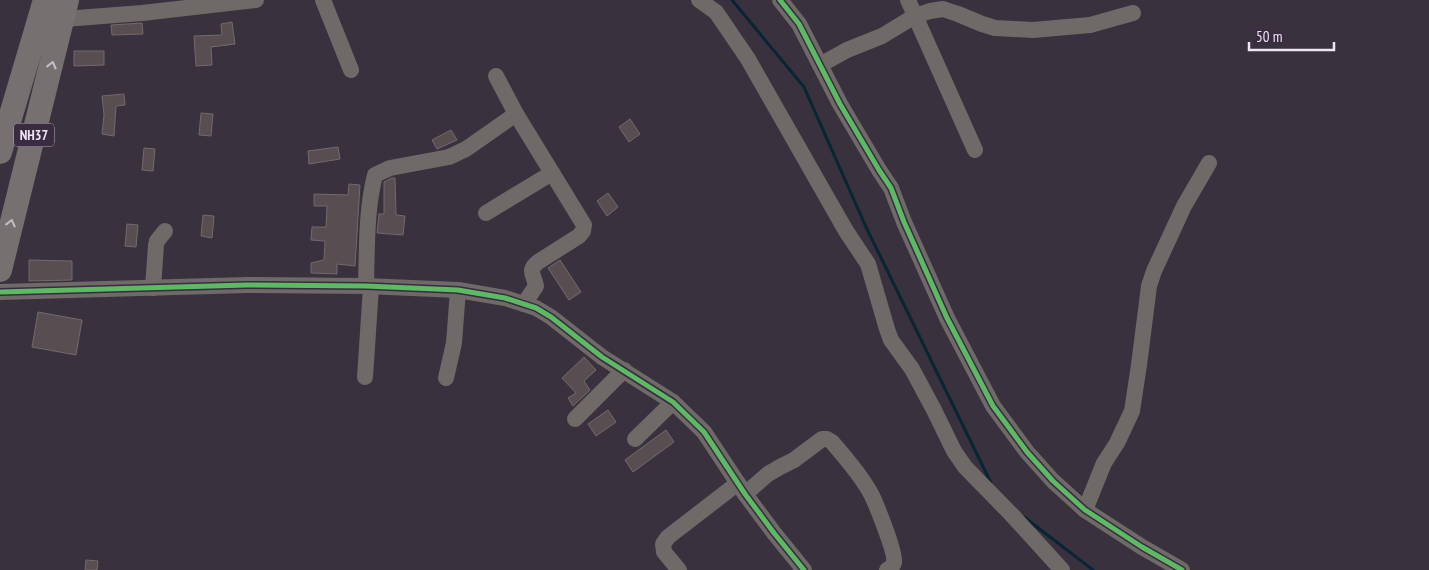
<svg xmlns="http://www.w3.org/2000/svg" width="1429" height="570" font-family="'PT Sans Narrow',sans-serif">
<style>
.lines{fill:none;stroke-linecap:round;stroke-linejoin:round}
.stream{stroke:#082535;stroke-width:3}
.building{fill:#584d50;stroke:#736a6c}
.minor{stroke:#6f6968;stroke-width:16}
.highway{stroke:#777071;stroke-width:24}
.cycleway-casing{stroke:#3a2b43;stroke-width:8}
.cycleway{stroke:#5cba63;stroke-width:5}
.oneway{stroke:#c4bcc6}
.labels{text-anchor:middle;dominant-baseline:central;stroke-width:4.5;stroke-linejoin:round;paint-order:stroke}
.shield{fill:#3a2b43;stroke:#b8adbf;stroke-width:1}
.shield-label{font-size:14px;font-weight:bold;fill:#eee5f4}
</style>
<rect width="100%" height="100%" fill="#39313d"/>
<g class="lines">
<g class="stream">
<polyline points="732,0 804,87 866,227 991,483"/>
<polyline points="1024,517 1093,570"/>
</g>
</g>
<g class="building">
<polygon points="232,22 235,44 211,47 212,65 196,66 194,36 222,35 221,24"/>
<polygon points="142,23 143,34 112,35 111,25"/>
<polygon points="74,51 104,51 104,65 74,66"/>
<polygon points="124,94 125,105 116,106 114,136 102,134 104,115 102,96"/>
<polygon points="201,113 213,114 211,136 199,135"/>
<polygon points="630,119 640,134 629,142 619,127"/>
<polygon points="451,130 457,140 437,149 432,140"/>
<polygon points="338,147 340,159 309,164 308,151"/>
<polygon points="144,148 155,149 153,171 142,170"/>
<polygon points="392,178 395,178 396,215 405,216 403,235 377,233 379,214 384,214 384,182"/>
<polygon points="349,184 360,185 355,266 337,264 337,274 311,273 311,263 324,260 325,241 311,240 312,227 326,227 327,206 314,206 314,194 348,195"/>
<polygon points="608,193 618,207 607,216 597,201"/>
<polygon points="203,215 214,216 212,238 201,236"/>
<polygon points="127,224 138,225 136,247 125,246"/>
<polygon points="29,260 72,261 72,280 29,281"/>
<polygon points="560,260 581,292 569,300 548,268"/>
<polygon points="38,312 82,320 76,355 32,347"/>
<polygon points="584,357 596,370 584,381 590,390 573,406 568,398 576,393 562,378"/>
<polygon points="608,410 616,422 596,436 588,424"/>
<polygon points="666,430 674,442 633,472 625,460"/>
<polygon points="86,560 98,561 97,570 85,570"/>
</g>
<g class="lines">
<g class="minor">
<polyline points="323,0 351,70"/>
<polyline points="699,0 716,12 748,59 846,231 868,264 887,329 891,340 912,369 934,410 954,451 965,467 1011,514 1062,570"/>
<polyline points="780,0 799,24 840,104 879,170 891,188 904,222 947,318 993,406 1027,452 1053,481 1085,510 1142,547 1182,570"/>
<polyline points="908,0 975,150"/>
<polyline points="64,19 142,13 256,0"/>
<polyline points="820,65 847,50 882,36 915,16 930,11 943,9 958,14 982,24 995,28 1033,30 1090,25 1133,13"/>
<path d="M496,76l20,38 68,111 -1,6 -4,5 -41,26c-11,9 -4,12 -2,24l-12,18"/>
<polyline points="486,213 552,173"/>
<path d="M366,286c1,-36 0,-76 9,-111l15,-7 59,-11 17,-8 50,-35"/>
<polyline points="153,288 156,245 157,241 165,231"/>
<polyline points="0,292 247,285 366,286 458,290 505,298 536,308 551,317 602,357 673,402 704,432 745,494 774,533 804,570"/>
<polyline points="365,377 371,287"/>
<polyline points="446,378 454,343 458,290"/>
<polyline points="575,419 624,370"/>
<polyline points="635,439 673,402"/>
<path d="M745,494l23,-20 12,-7 14,-7 28,-21h5l5,3c13,15 28,32 38,50 5,9 26,61 24,70 0,4 -4,6 -7,8"/>
<polyline points="1085,510 1104,463 1117,443 1132,411 1139,365 1149,286 1154,271 1184,206 1209,163"/>
<polyline points="679,570 664,552 663,544 668,537 738,483"/>
</g>
<g class="highway">
<polyline points="0,152 45,0"/>
<polyline points="0,270 67,0"/>
</g>
<defs>
<g id="cycleway">
<polyline points="780,0 799,24 840,104 879,170 891,188 904,222 947,318 993,406 1027,452 1053,481 1085,510 1142,547 1182,570"/>
<polyline points="0,292 247,285 366,286 458,290 505,298 536,308 551,317 602,357 673,402 704,432 745,494 774,533 804,570"/>
</g>
</defs>
<use href="#cycleway" class="cycleway-casing"/>
<use href="#cycleway" class="cycleway"/>
</g>
<defs><path id="oneway-chevron" d="M-2-3.5L2.5 0L-2 3.5" fill="none" stroke-width="1.6" stroke-linecap="round" stroke-linejoin="round" transform="scale(1.25)"/></defs>
<g class="oneway">
<use href="#oneway-chevron" transform="translate(52 65) rotate(-76)"/>
<use href="#oneway-chevron" transform="translate(11 223) rotate(-76)"/>
</g>
<g class="labels">
<rect class="shield" x="14" y="123.5" width="40" height="23" rx="4"/>
<g class="shield-label">
<text x="34" y="135">NH37</text>
</g>
</g>
<path d="M1249 42v8h85v-8" fill="none" stroke="#eee5f4" stroke-width="2.5"/>
<text x="1256" y="42" font-size="15" fill="#eee5f4" stroke="#3a2b43" stroke-width="4" paint-order="stroke">50 m</text>
</svg>
